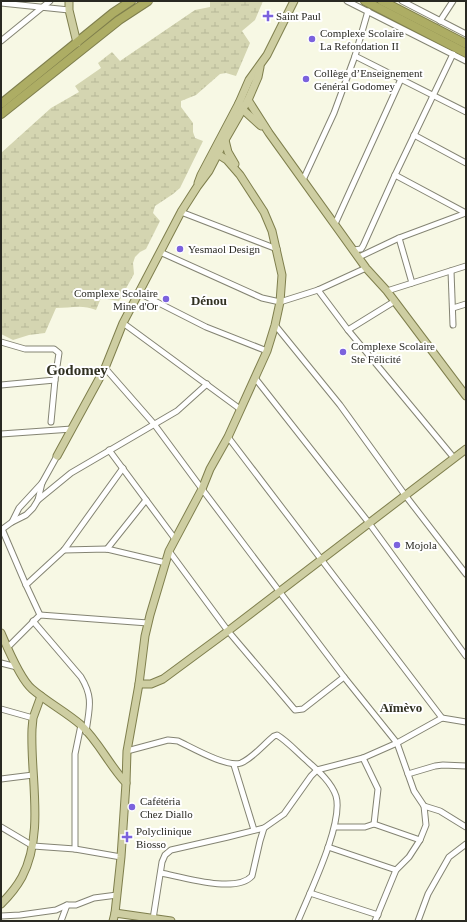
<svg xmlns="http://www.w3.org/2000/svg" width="467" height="922" font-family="Georgia,serif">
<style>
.wetland{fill:url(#wetland-marsh)}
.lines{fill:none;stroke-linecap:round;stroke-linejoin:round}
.minor-casing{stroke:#848473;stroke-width:7}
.major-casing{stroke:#7f7f4d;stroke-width:9}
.highway-casing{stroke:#7f7f4d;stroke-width:10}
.minor{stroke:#fff;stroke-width:5}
.major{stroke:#cecea2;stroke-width:7}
.highway{stroke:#adad64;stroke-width:8}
.poi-dot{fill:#7b62dd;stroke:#fff;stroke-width:1.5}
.labels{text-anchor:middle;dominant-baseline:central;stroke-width:4;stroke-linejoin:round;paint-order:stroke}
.poi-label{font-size:11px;fill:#292922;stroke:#fff;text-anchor:start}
.quarter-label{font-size:13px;font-weight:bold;fill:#313122;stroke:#fff}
.district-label{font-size:15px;font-weight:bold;fill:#313122;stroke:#fff}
</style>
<defs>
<pattern id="wetland-marsh" width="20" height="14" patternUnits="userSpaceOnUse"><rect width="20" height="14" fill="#d4d5b1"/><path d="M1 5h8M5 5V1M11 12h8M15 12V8" fill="none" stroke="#b6b798"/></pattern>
</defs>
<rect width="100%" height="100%" fill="#f7f8e4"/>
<path class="wetland" d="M210,1h53l-8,19 -13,11 8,12 -14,33 -10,-3 -6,1 -24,21 -15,6v6l12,16v9l2,6 8,3 -23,47 -7,6 -18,12 -2,7 7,8 -14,28 -6,3 -5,5 -2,6 1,11 -15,27 -18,-3 -5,12c-14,-6 -26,-2 -40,-2l-11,25 -16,2 -16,5 -12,-6v-181l50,-45 28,-16 -4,-6 26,-18 -3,-5 14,-11 8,9 75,-51 15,-3z"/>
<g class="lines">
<defs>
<g id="minor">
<polyline points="347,1 466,61"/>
<polyline points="402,1 466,34"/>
<polyline points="1,3 69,10"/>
<polyline points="440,21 453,1"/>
<polyline points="1,41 50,1"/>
<polyline points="355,56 466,112"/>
<polyline points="414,135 466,163"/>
<polyline points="395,175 466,213"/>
<polyline points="303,180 334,113 355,56 368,11"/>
<polyline points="181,212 277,249"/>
<polyline points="335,224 401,79"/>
<polyline points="399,238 412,283"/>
<polyline points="354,250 361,249 363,246 395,175 453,54"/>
<polyline points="160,252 262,298 280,302 318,290 366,268"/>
<polyline points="359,257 399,238 466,213"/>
<polyline points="451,271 453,325"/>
<polyline points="318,290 348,330 454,458"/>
<polyline points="387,291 466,266"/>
<polyline points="139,293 206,327 267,351"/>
<polyline points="453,308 466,304"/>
<polyline points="123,323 240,409"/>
<polyline points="275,325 340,405 405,495 466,574"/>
<polyline points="348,330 395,301"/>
<polyline points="1,342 25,349 54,349 59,353 55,380 51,422"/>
<polyline points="105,368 154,424 202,489 344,677 397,743 414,791 424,806 440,811 466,827"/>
<polyline points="255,378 369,523 466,656"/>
<polyline points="1,385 55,380"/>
<polyline points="1,434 72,429"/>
<polyline points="228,437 442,718"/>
<polyline points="109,450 175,539"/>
<polyline points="38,500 71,473 177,411 207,384"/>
<polyline points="12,522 19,508 42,483"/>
<polyline points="2,529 26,585 40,615"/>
<polyline points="1,530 12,522 26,515 33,508 38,500 42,483 57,456"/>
<polyline points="107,549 146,500"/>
<polyline points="64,550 107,549 166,563"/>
<polyline points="169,551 228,631 295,710 303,709 344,677"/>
<polyline points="26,585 64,550 123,468"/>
<path d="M33,621l48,56c13,21 8,32 5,55"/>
<polyline points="7,648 40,615 148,623"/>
<polyline points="1,663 17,667"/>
<polyline points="1,709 33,718"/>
<path d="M127,751l41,-11 10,1c13,6 49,27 63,22 12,-5 23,-19 33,-27l3,-1c10,6 19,16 28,24 11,10 26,22 31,37 8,27 -27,98 -38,125"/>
<polyline points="363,758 378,789 374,824"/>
<polyline points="234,765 254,830"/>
<polyline points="408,774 435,766 443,765 466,766"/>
<polyline points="1,779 33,775"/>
<polyline points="1,827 33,846 75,849 121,857"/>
<polyline points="335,827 365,827 374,824 420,840"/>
<polyline points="328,847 396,870"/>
<polyline points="75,849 75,754 81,725"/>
<path d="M161,873c21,4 75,21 91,3l8,-35 4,-13"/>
<polyline points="310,893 378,915"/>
<polyline points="1,916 20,915 56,910 67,905 76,905 94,898 117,895"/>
<polyline points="153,919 162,862 165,855 171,850 228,837 264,828 284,814 311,776 317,770 363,758 397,743 442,718 466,722"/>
<polyline points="61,921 67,905"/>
<polyline points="375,921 396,870 409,857 420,840 426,825 424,806"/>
<polyline points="418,921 428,894 449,857 466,844"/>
</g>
<g id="major">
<polyline points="69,1 69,10 77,43"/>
<polyline points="248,100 269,133 366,268 387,291 466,396"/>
<polyline points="261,126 240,107 239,103 249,80 267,55 294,1"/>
<polyline points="235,164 228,152 225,140 248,100 258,77 260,67"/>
<polyline points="198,183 201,175 239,103"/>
<polyline points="57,456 105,368 123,323 181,212 197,187 209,171 225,140"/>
<path d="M1,633c6,14 19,46 31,56 15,13 34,23 49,36 18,17 28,40 45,58l-5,74 -6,56 -2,8"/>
<polyline points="139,684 151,684 163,679 228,631 466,449"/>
<polyline points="126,783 127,751 139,684 145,636 150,615 169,551 202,489 210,469 228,437 267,351 275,325 280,302 282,275 272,231 264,212 240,175 227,160 216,153 215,150"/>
<path d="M1,904c8,-8 15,-16 21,-27 23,-44 8,-100 10,-148l1,-11 8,-22"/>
<polyline points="115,913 171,921"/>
</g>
<g id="highway">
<polyline points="365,1 466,53"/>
<polyline points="382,1 466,44"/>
<polyline points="1,104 113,13 131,1"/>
<polyline points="1,114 119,20 148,1"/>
</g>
</defs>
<use href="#minor" class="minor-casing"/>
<use href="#major" class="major-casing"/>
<use href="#highway" class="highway-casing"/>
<use href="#minor" class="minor"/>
<use href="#major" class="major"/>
<use href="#highway" class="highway"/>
</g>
<g class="poi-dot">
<path d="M266 10h4v4h4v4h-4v4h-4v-4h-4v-4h4z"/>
<circle cx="312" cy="39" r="4"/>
<circle cx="306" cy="79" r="4"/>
<circle cx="180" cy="249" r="4"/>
<circle cx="166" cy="299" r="4"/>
<circle cx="343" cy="352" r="4"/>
<circle cx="397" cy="545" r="4"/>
<circle cx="132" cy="807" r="4"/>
<path d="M125 831h4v4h4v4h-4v4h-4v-4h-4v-4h4z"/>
</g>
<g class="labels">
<g class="poi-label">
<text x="276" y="16">Saint Paul</text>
<text x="320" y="33">Complexe Scolaire<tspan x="320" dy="13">La Refondation II</tspan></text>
<text x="314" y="73">Collège d’Enseignement<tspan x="314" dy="13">Général Godomey</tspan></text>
<text x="188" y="249">Yesmaol Design</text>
<text x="158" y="293" text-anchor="end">Complexe Scolaire<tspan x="158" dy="13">Mine d'Or</tspan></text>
<text x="351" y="346">Complexe Scolaire<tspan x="351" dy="13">Ste Félicité</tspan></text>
<text x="405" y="545">Mojola</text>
<text x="140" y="801">Cafétéria<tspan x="140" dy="13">Chez Diallo</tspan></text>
<text x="136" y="831">Polyclinique<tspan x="136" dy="13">Biosso</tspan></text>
</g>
<g class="quarter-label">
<text x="209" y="300">Dénou</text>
<text x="401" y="707">Aïmèvo</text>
</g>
<g class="district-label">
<text x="77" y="370">Godomey</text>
</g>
</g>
<rect width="467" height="922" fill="none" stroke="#292922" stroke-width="4"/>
</svg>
